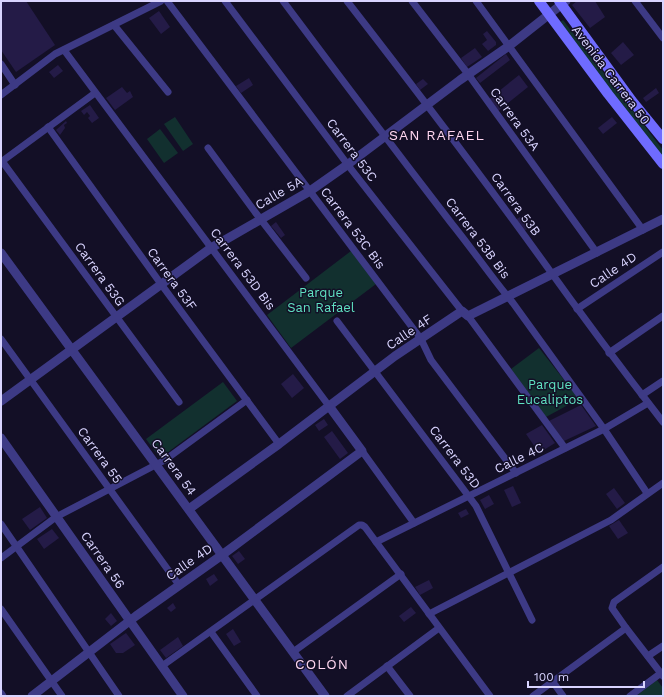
<svg xmlns="http://www.w3.org/2000/svg" width="664" height="697" font-family="'Work Sans',sans-serif">
<style>
.green{fill:#12302f}
.building{fill:#241b47}
.lines{fill:none;stroke-linecap:round;stroke-linejoin:round}
.minor{stroke:#3d3a85;stroke-width:7}
.tertiary{stroke:#3d3a85;stroke-width:9}
.secondary{stroke:#6f6bff;stroke-width:10}
.labels{text-anchor:middle;dominant-baseline:central;stroke-width:3;stroke-linejoin:round;paint-order:stroke}
.street-label{font-size:13px;fill:#d9d4ff;stroke:#130f26}
.park-label{font-size:13px;fill:#5fe0c0;stroke:#130f26}
.neighbourhood-label{font-size:14px;letter-spacing:1px;fill:#ffd6f0;stroke:#130f26}
</style>
<rect width="100%" height="100%" fill="#130f26"/>
<g class="green">
<polygon points="563,20 663,150 663,160 559,23"/>
<polygon points="175,117 193,144 183,151 164,124"/>
<polygon points="160,129 178,153 164,163 147,139"/>
<polygon points="351,251 376,284 291,348 267,315"/>
<polygon points="539,348 579,399 546,417 511,369"/>
<polygon points="223,382 237,401 160,458 146,439"/>
<polygon points="657,680 663,688 663,696 636,696"/>
</g>
<g class="building">
<polygon points="1,1 26,1 55,45 16,72 1,50"/>
<polygon points="577,1 595,1 605,17 590,28 572,5"/>
<polygon points="159,11 170,27 161,34 149,18"/>
<polygon points="487,31 496,42 496,45 488,51 482,44 487,40 483,34"/>
<polygon points="623,42 634,55 621,65 611,53"/>
<polygon points="475,48 482,57 467,67 461,58"/>
<polygon points="506,54 510,60 480,83 476,78"/>
<polygon points="58,65 63,71 54,78 49,72"/>
<polygon points="519,75 528,87 498,111 489,99"/>
<polygon points="249,78 253,85 241,93 236,86"/>
<polygon points="423,79 428,84 420,90 416,84"/>
<polygon points="122,87 127,93 130,91 133,97 115,110 106,98"/>
<polygon points="656,88 659,93 646,102 643,98"/>
<polygon points="90,105 99,118 92,123 88,118 90,116 87,112 84,115 81,111"/>
<polygon points="612,117 617,123 603,134 598,128"/>
<polygon points="66,121 67,123 64,125 65,128 60,135 56,130"/>
<polygon points="525,214 533,225 523,232 515,220"/>
<polygon points="276,222 285,235 281,238 271,226"/>
<polygon points="293,374 304,388 292,398 281,384"/>
<polygon points="581,405 596,426 564,441 549,421"/>
<polygon points="324,419 328,425 319,431 315,425"/>
<polygon points="542,425 555,443 539,453 526,434"/>
<polygon points="332,431 348,453 340,459 324,437"/>
<polygon points="513,486 521,503 512,507 504,490"/>
<polygon points="614,488 625,503 617,509 606,494"/>
<polygon points="489,495 494,504 485,509 480,500"/>
<polygon points="40,507 47,518 30,530 22,519"/>
<polygon points="466,509 469,514 461,518 458,513"/>
<polygon points="619,520 628,533 618,539 609,526"/>
<polygon points="52,529 59,538 44,549 37,539"/>
<polygon points="239,551 245,559 238,564 232,556"/>
<polygon points="214,574 218,580 210,586 206,579"/>
<polygon points="429,580 433,588 420,595 415,587"/>
<polygon points="173,603 176,608 171,612 167,608"/>
<polygon points="411,607 416,613 404,622 399,616"/>
<polygon points="111,613 117,621 111,626 105,619"/>
<polygon points="233,629 241,642 234,646 226,634"/>
<polygon points="126,633 135,645 123,653 116,653 110,644"/>
<polygon points="178,637 183,646 166,658 160,650"/>
</g>
<g class="lines">
<g class="minor">
<polyline points="167,1 421,339 431,360 516,473"/>
<polyline points="225,1 351,169 462,311"/>
<path d="M283,1c56,75 112,149 169,223 21,26 40,54 61,79l91,126 43,64"/>
<path d="M347,1c66,85 131,170 193,256 40,56 81,111 123,165"/>
<polyline points="412,1 468,74 597,253"/>
<polyline points="476,1 643,230"/>
<polyline points="635,1 663,38"/>
<polyline points="114,25 168,92"/>
<polyline points="64,50 329,406"/>
<polyline points="1,64 15,85"/>
<polyline points="1,95 55,54 161,1"/>
<polyline points="48,127 161,284 279,444"/>
<polyline points="208,148 255,212 306,278"/>
<polyline points="2,161 179,402"/>
<polyline points="1,162 95,93"/>
<polyline points="577,309 663,252"/>
<polyline points="468,316 565,448"/>
<polyline points="337,321 476,506 532,620"/>
<polyline points="1,339 179,585"/>
<polyline points="609,353 663,316"/>
<polyline points="642,395 663,381"/>
<polyline points="362,451 414,523"/>
<polyline points="1,524 119,696"/>
<polyline points="376,542 604,429 648,403"/>
<polyline points="1,558 56,517 165,460 247,400"/>
<polyline points="663,567 614,602 612,608 626,628 663,676"/>
<polyline points="1,609 62,696"/>
<polyline points="429,614 611,520 663,483"/>
<polyline points="211,632 257,696"/>
<polyline points="293,652 401,574"/>
<polyline points="648,656 663,646"/>
<polyline points="162,666 359,525 362,525 365,527 490,696"/>
<polyline points="387,666 410,696"/>
<polyline points="553,682 563,696"/>
<polyline points="1,693 3,696"/>
<polyline points="347,696 439,628"/>
<polyline points="533,696 626,628"/>
<polyline points="630,696 661,673"/>
</g>
<g class="tertiary">
<polyline points="1,253 325,696"/>
<polyline points="1,401 211,248 310,191 347,165 460,80 509,46 566,1"/>
<polyline points="1,438 183,696"/>
<polyline points="189,509 279,444 395,356 462,311 468,316 663,219"/>
<polyline points="32,696 136,616 222,555 362,451 329,406"/>
</g>
<g class="secondary">
<polyline points="539,1 608,94 663,164"/>
<polyline points="559,1 632,101 663,139"/>
</g>
</g>
<g class="labels">
<g class="street-label">
<text transform="translate(611 75) rotate(53)">Avenida Carrera 50</text>
<text transform="translate(515 119) rotate(54)">Carrera 53A</text>
<text transform="translate(352 150) rotate(53)">Carrera 53C</text>
<text transform="translate(279 193) rotate(-30)">Calle 5A</text>
<text transform="translate(516 204) rotate(54)">Carrera 53B</text>
<text transform="translate(353 228) rotate(53)">Carrera 53C Bis</text>
<text transform="translate(478 238) rotate(53)">Carrera 53B Bis</text>
<text transform="translate(243 269) rotate(53)">Carrera 53D Bis</text>
<text transform="translate(613 270) rotate(-34)">Calle 4D</text>
<text transform="translate(100 274) rotate(54)">Carrera 53G</text>
<text transform="translate(172 279) rotate(54)">Carrera 53F</text>
<text transform="translate(409 332) rotate(-34)">Calle 4F</text>
<text transform="translate(100 455) rotate(54)">Carrera 55</text>
<text transform="translate(455 457) rotate(53)">Carrera 53D</text>
<text transform="translate(519 458) rotate(-26)">Calle 4C</text>
<text transform="translate(174 467) rotate(54)">Carrera 54</text>
<text transform="translate(103 560) rotate(55)">Carrera 56</text>
<text transform="translate(189 562) rotate(-35)">Calle 4D</text>
</g>
<g class="park-label">
<text x="321" y="292">Parque<tspan x="321" dy="15">San Rafael</tspan></text>
<text x="550" y="384">Parque<tspan x="550" dy="15">Eucaliptos</tspan></text>
</g>
<g class="neighbourhood-label">
<text x="437" y="135">SAN RAFAEL</text>
<text x="322" y="664">COLÓN</text>
</g>
</g>
<rect width="664" height="697" fill="none" stroke="#d9d4ff" stroke-width="4"/>
<path d="M528 681v6h116v-6" fill="none" stroke="#d9d4ff" stroke-width="2"/>
<text x="534" y="681" font-size="12" fill="#d9d4ff" stroke="#130f26" stroke-width="3" paint-order="stroke">100 m</text>
</svg>
